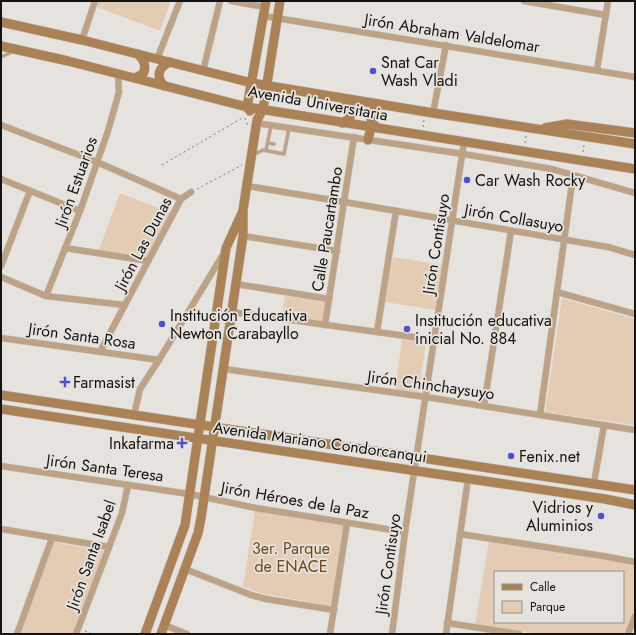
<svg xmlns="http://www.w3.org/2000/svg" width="636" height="635" font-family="Jost,sans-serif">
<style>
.green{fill:#e4ccb4;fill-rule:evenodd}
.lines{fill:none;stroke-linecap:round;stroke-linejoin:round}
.lane-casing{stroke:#c0beba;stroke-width:4}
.street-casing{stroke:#c0beba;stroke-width:7}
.secondary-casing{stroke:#c0beba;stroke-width:10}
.path{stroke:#7c7a77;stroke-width:1;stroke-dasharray:2 3;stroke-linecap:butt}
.lane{stroke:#bea286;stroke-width:3}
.street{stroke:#bea286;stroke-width:6}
.secondary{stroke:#aa8256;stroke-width:9}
.poi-dot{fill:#4e51c7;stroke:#e6e3df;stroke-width:1.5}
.labels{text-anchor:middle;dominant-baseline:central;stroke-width:3.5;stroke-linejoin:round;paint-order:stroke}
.street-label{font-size:16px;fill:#141311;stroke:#e6e3df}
.poi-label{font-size:16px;fill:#141311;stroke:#e6e3df;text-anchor:start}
.park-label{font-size:16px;fill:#6f4715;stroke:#e6e3df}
</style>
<rect width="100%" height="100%" fill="#e6e3df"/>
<g class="green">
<polygon points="96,1 171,1 160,31 94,6"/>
<polygon points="120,193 171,213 146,258 99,250"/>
<polygon points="393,257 442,265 435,310 385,302"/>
<polygon points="285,296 326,302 322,323 282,317"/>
<polygon points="562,298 635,319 635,425 545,412"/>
<polygon points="402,339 426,343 418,393 395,389"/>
<polygon points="255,511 343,525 331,606 261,593 243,587"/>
<path d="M489,540l131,21 15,4v44l-11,25h-87l-62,-10zM495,572h128v50h-128z"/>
<polygon points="54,542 104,551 73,634 20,634"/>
</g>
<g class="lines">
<defs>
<g id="lane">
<polyline points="1,57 12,52"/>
<polyline points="268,143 274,144"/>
<polyline points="266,150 271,126"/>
<polyline points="253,155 263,150 284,154 289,128"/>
</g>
<g id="street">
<polyline points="231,1 265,7"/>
<polyline points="524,1 606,15"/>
<polyline points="264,16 635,77"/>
<polyline points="82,40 95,1"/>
<polyline points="157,59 180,1"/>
<polyline points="597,70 608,1"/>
<polyline points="203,71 220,1"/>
<polyline points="433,113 446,45"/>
<polyline points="256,123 463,154 552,169 635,193"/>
<polyline points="1,125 97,162 181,199"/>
<polyline points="1,179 80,211"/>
<polyline points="247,186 344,202 608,247 635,255"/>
<polyline points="243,236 337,251"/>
<polyline points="65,248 148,261"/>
<polyline points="1,266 30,191"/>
<polyline points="1,277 46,296 124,305"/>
<polyline points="236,284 329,299"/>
<polyline points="557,292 635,314"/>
<polyline points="46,296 80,211 108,131 119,92 118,74"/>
<polyline points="232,312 435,340"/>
<polyline points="325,325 354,137"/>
<polyline points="377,332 396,211"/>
<polyline points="1,338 159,360"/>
<polyline points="100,352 181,199 191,192"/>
<polyline points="224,369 426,397 635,430"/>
<polyline points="484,406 511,231"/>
<polyline points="134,415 140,389 159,360 224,253"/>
<polyline points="540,415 573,176"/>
<polyline points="1,466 189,494 256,508 405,532"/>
<polyline points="594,483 604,425"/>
<polyline points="1,529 109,547"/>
<polyline points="460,534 603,556 635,562"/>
<polyline points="185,569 251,595 266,599 334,610"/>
<polyline points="447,623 519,634"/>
<polyline points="164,625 187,634"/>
<polyline points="17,634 52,538"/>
<polyline points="76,634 122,513 128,485"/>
<polyline points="330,634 347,523"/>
<polyline points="392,634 405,532 464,142"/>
<polyline points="446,634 468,479"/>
<polyline points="628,634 635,616"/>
</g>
<g id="secondary">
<polyline points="1,22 82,40 252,83 433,113 635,144"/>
<polyline points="1,46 68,61 247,107 635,169"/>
<path d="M135,78l8,-4c4,-8 1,-14 -5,-20"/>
<path d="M164,86c-9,-10 -5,-19 6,-24"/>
<polyline points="250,111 247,107 266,1"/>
<path d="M342,123l7,-4c5,-9 1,-15 -7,-21"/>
<path d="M377,128c-10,-9 -7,-17 4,-23"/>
<polyline points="545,128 567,124 635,133"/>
<polyline points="368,140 371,127"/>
<polyline points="1,395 635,490"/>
<polyline points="1,409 605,499 635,505"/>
<polyline points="145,634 185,525 226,248 242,213"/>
<polyline points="161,634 198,533 201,518 243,236 243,210 257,120 263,109 280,1"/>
</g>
</defs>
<use href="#lane" class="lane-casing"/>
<use href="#street" class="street-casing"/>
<use href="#secondary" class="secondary-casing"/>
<g class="path">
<polyline points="291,105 292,98"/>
<polyline points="245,118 248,126"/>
<polyline points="423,127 424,120"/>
<polyline points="525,143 526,136"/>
<polyline points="583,152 584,145"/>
<polyline points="162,165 244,117"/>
<polyline points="197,189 242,165"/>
<polyline points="85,631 92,634"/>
</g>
<use href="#lane" class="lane"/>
<use href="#street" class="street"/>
<use href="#secondary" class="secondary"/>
</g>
<g class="poi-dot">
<circle cx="373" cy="71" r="4"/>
<circle cx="467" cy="180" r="4"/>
<circle cx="162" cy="324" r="4"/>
<circle cx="407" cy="329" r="4"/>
<path d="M63 376h4v4h4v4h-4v4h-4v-4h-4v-4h4z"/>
<path d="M180 437h4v4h4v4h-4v4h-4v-4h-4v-4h4z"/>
<circle cx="511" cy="456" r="4"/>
<circle cx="601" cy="516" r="4"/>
</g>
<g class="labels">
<g class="street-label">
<text transform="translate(452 33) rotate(9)">Jirón Abraham Valdelomar</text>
<text transform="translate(318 103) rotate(10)">Avenida Universitaria</text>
<text transform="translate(76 182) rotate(-70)">Jirón Estuarios</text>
<text transform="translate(514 218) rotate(10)">Jirón Collasuyo</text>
<text transform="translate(327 229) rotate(-81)">Calle Paucartambo</text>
<text transform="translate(143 244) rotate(-62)">Jirón Las Dunas</text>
<text transform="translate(436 244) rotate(-81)">Jirón Contisuyo</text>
<text transform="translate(82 336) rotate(8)">Jirón Santa Rosa</text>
<text transform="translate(431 385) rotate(8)">Jirón Chinchaysuyo</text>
<text transform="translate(320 442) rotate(8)">Avenida Mariano Condorcanqui</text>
<text transform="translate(105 468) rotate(8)">Jirón Santa Teresa</text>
<text transform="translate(295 500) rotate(10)">Jirón Héroes de la Paz</text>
<text transform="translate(91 555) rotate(-70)">Jirón Santa Isabel</text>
<text transform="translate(388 564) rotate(-82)">Jirón Contisuyo</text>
</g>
<g class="poi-label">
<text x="381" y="62">Snat Car<tspan x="381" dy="18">Wash Vladi</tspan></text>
<text x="475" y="180">Car Wash Rocky</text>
<text x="170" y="315">Institución Educativa<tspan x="170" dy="18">Newton Carabayllo</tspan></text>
<text x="415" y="320">Institución educativa<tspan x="415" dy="18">inicial No. 884</tspan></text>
<text x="73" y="382">Farmasist</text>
<text x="174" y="443" text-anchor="end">Inkafarma</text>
<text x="519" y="456">Fenix.net</text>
<text x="593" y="507" text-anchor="end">Vidrios y<tspan x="593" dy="18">Aluminios</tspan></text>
</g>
<g class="park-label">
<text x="291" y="548">3er. Parque<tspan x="291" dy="18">de ENACE</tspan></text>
</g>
</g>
<rect width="636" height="635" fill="none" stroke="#141311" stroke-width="4"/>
<rect x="494" y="571" width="130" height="52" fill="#e6e3df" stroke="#92908d"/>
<rect x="502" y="584" width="20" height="6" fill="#aa8256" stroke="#92908d"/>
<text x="530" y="591" font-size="12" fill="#141311">Calle</text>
<rect x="502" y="601" width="20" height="12" fill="#e4ccb4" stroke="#92908d"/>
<text x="530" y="611" font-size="12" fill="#141311">Parque</text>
</svg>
